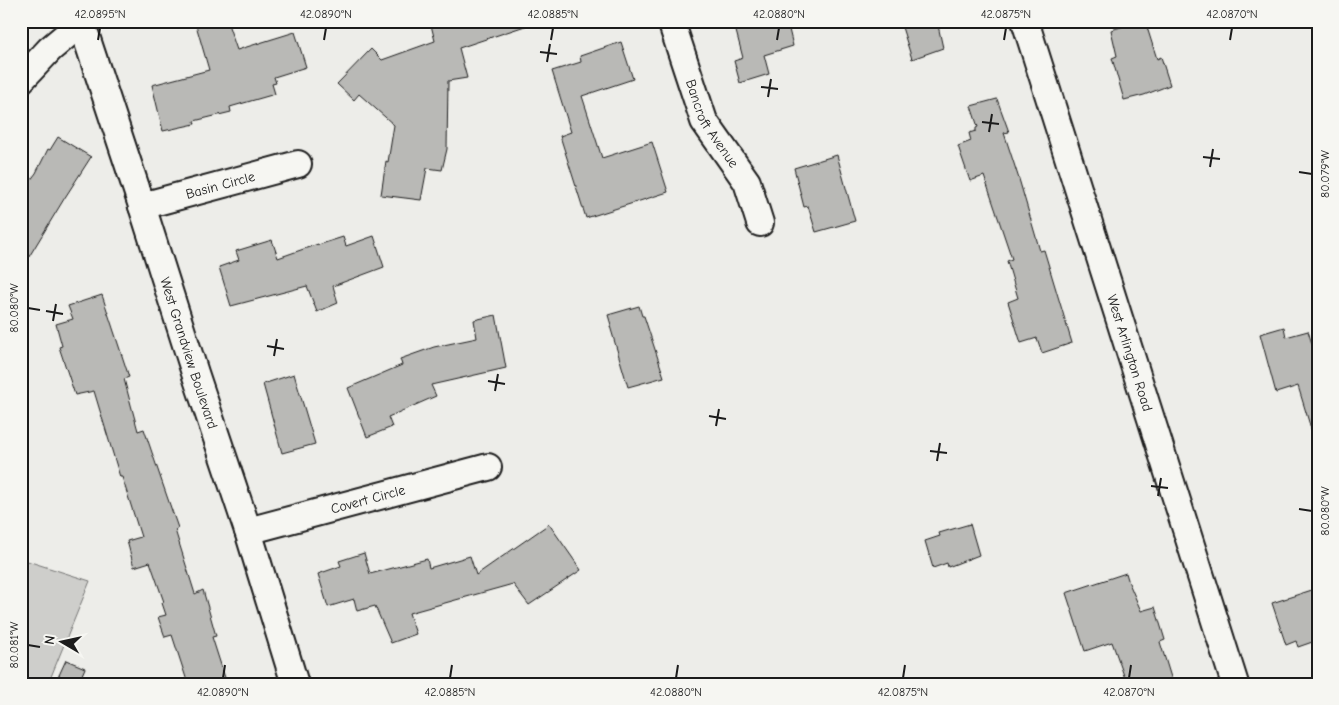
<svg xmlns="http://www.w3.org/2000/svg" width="1339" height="705" font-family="'Comic Neue',sans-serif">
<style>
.green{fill:#cececb;stroke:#757574}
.building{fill:#b9b9b6;stroke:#1c1c1c}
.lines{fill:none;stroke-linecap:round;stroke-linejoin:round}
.street-casing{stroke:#1c1c1c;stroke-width:30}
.street{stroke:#f6f6f2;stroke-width:26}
.ticks{fill:none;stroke:#1c1c1c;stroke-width:2}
.labels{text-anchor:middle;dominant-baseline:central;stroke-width:5;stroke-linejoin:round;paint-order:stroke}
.street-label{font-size:14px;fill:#1c1c1c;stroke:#f6f6f2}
.neatline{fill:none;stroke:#1c1c1c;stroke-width:2}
.ticks-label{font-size:12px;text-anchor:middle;fill:#1c1c1c}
</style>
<rect width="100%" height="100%" fill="#edede9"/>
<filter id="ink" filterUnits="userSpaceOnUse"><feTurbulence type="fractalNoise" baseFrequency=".02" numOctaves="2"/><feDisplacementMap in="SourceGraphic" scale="10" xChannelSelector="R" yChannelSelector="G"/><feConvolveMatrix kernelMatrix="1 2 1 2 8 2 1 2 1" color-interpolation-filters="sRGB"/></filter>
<g filter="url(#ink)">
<polygon class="green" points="21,559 90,581 48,684 21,684"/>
<g class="building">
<polygon points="207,21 227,21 237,50 295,32 306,67 274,77 276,83 272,84 275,94 230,107 231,112 194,121 195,124 163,131 152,85 209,70 196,25"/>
<polygon points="430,21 527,21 528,25 459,48 467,78 448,81 447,149 442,170 427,168 421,200 381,195 386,161 388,162 394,125 359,94 354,100 337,84 371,49 382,60 435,41"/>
<polygon points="766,21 787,21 793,46 764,55 769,74 740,83 734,61 743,58 736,31"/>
<polygon points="915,21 937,21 943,48 912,59 901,24"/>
<polygon points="1141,21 1145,21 1157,59 1161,57 1170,85 1144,95 1124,100 1112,58 1117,56 1111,30"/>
<polygon points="621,42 633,79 582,96 602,158 652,142 668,192 586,218 560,136 571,132 552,71 581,62 580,56"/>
<polygon points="997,99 1009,132 1004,133 1019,179 1040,251 1044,250 1072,343 1042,353 1037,338 1021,343 1008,302 1018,298 1007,261 1012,259 984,176 970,181 958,146 971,141 969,133 976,131 976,128 978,127 971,106"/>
<polygon points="58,137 91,157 64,199 21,270 21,193 36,173 48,149 50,150"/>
<polygon points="837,155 855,221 816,232 808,206 804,207 794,168"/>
<polygon points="374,236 384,267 333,286 338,303 317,312 307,286 231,306 219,267 239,260 236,251 272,240 278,258 318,244 318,245 343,237 346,246"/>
<polygon points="102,295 129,377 124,379 138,431 144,429 162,482 178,528 175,530 195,594 203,590 216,636 212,637 227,684 188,684 172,635 165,637 158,617 166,615 162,603 164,602 150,562 134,567 127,541 141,537 122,477 120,477 94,391 75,395 59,347 62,346 56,324 73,319 68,306"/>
<polygon points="639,306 642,316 644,316 664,377 628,387 610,326 611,325 608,315"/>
<polygon points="496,315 506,368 431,385 436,396 388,417 392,427 367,437 348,388 402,365 400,359 434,347 477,338 474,320"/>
<polygon points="1284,327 1286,337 1308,331 1318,363 1318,431 1312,432 1298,386 1276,393 1260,334"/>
<polygon points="294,374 315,444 282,453 263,384"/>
<polygon points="549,524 581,570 529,605 513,584 409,613 416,634 391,643 375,606 357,611 354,599 328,607 318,574 341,566 339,561 364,553 370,574 427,559 429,568 470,556 476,575"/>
<polygon points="970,524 979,555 948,567 947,563 933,568 925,541 940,536 939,533"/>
<polygon points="1126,573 1129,583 1141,611 1155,607 1165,640 1160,642 1173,684 1127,684 1112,642 1085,651 1066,593"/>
<polygon points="1318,588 1318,640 1298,647 1296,641 1286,645 1272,603"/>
<polygon points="66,660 85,668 78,684 55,684"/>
</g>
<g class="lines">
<defs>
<g id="street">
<path id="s1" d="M81,21l61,185 53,167 53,158 47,153"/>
<path id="s2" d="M671,21l33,100 43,61 13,41"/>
<path id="s3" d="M1025,21l210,663"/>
<polyline points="21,80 50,49 81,23 86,21"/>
<path id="s4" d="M142,206l156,-42"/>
<path id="s5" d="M248,531l240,-64"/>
</g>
</defs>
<use href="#street" class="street-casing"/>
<use href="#street" class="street"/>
</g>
</g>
<path class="ticks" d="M98,40l2,-12M324,40l2,-12M551,40l2,-12M777,40l2,-12M1004,40l2,-12M1230,40l2,-12M540,52l17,2M547,62l3,-18M761,87l17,2M768,97l3,-18M982,122l17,2M989,132l3,-18M1203,157l17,2M1210,167l3,-18M1299,172l13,2M28,308l12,2M46,311l17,3M53,321l3,-17M267,346l17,3M274,356l3,-17M488,381l17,3M495,391l3,-17M709,416l17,3M716,426l3,-17M930,451l17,2M937,461l3,-18M1151,486l17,2M1158,496l3,-18M1299,509l13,2M28,645l12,2M223,678l2,-13M450,678l2,-13M676,678l2,-13M903,678l2,-13M1129,678l2,-13"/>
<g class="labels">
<g class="street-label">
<text stroke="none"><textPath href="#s2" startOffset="111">Bancroft Avenue</textPath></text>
<text stroke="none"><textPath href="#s4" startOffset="81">Basin Circle</textPath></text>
<text stroke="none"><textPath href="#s1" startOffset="349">West Grandview Boulevard</textPath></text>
<text stroke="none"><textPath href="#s3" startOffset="348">West Arlington Road</textPath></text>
<text stroke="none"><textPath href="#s5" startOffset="124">Covert Circle</textPath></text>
</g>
</g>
<rect width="1339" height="705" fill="none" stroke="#f6f6f2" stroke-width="55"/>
<g transform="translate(62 642) rotate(279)" stroke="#f6f6f2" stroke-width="4" paint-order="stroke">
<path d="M0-4L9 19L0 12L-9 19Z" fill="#1c1c1c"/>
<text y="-8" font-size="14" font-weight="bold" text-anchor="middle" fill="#1c1c1c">N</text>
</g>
<rect x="28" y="28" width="1284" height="650" class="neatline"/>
<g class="ticks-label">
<text x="100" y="18">42.0895°N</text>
<text x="326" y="18">42.0890°N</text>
<text x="553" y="18">42.0885°N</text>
<text x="779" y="18">42.0880°N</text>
<text x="1006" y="18">42.0875°N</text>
<text x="1232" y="18">42.0870°N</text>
<text transform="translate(1325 174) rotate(-90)" y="4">80.079°W</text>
<text transform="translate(14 308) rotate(-90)" y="4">80.080°W</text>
<text transform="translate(1325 511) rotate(-90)" y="4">80.080°W</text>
<text transform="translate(14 645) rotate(-90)" y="4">80.081°W</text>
<text x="223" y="696">42.0890°N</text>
<text x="450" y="696">42.0885°N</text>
<text x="676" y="696">42.0880°N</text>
<text x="903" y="696">42.0875°N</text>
<text x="1129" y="696">42.0870°N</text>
</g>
</svg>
